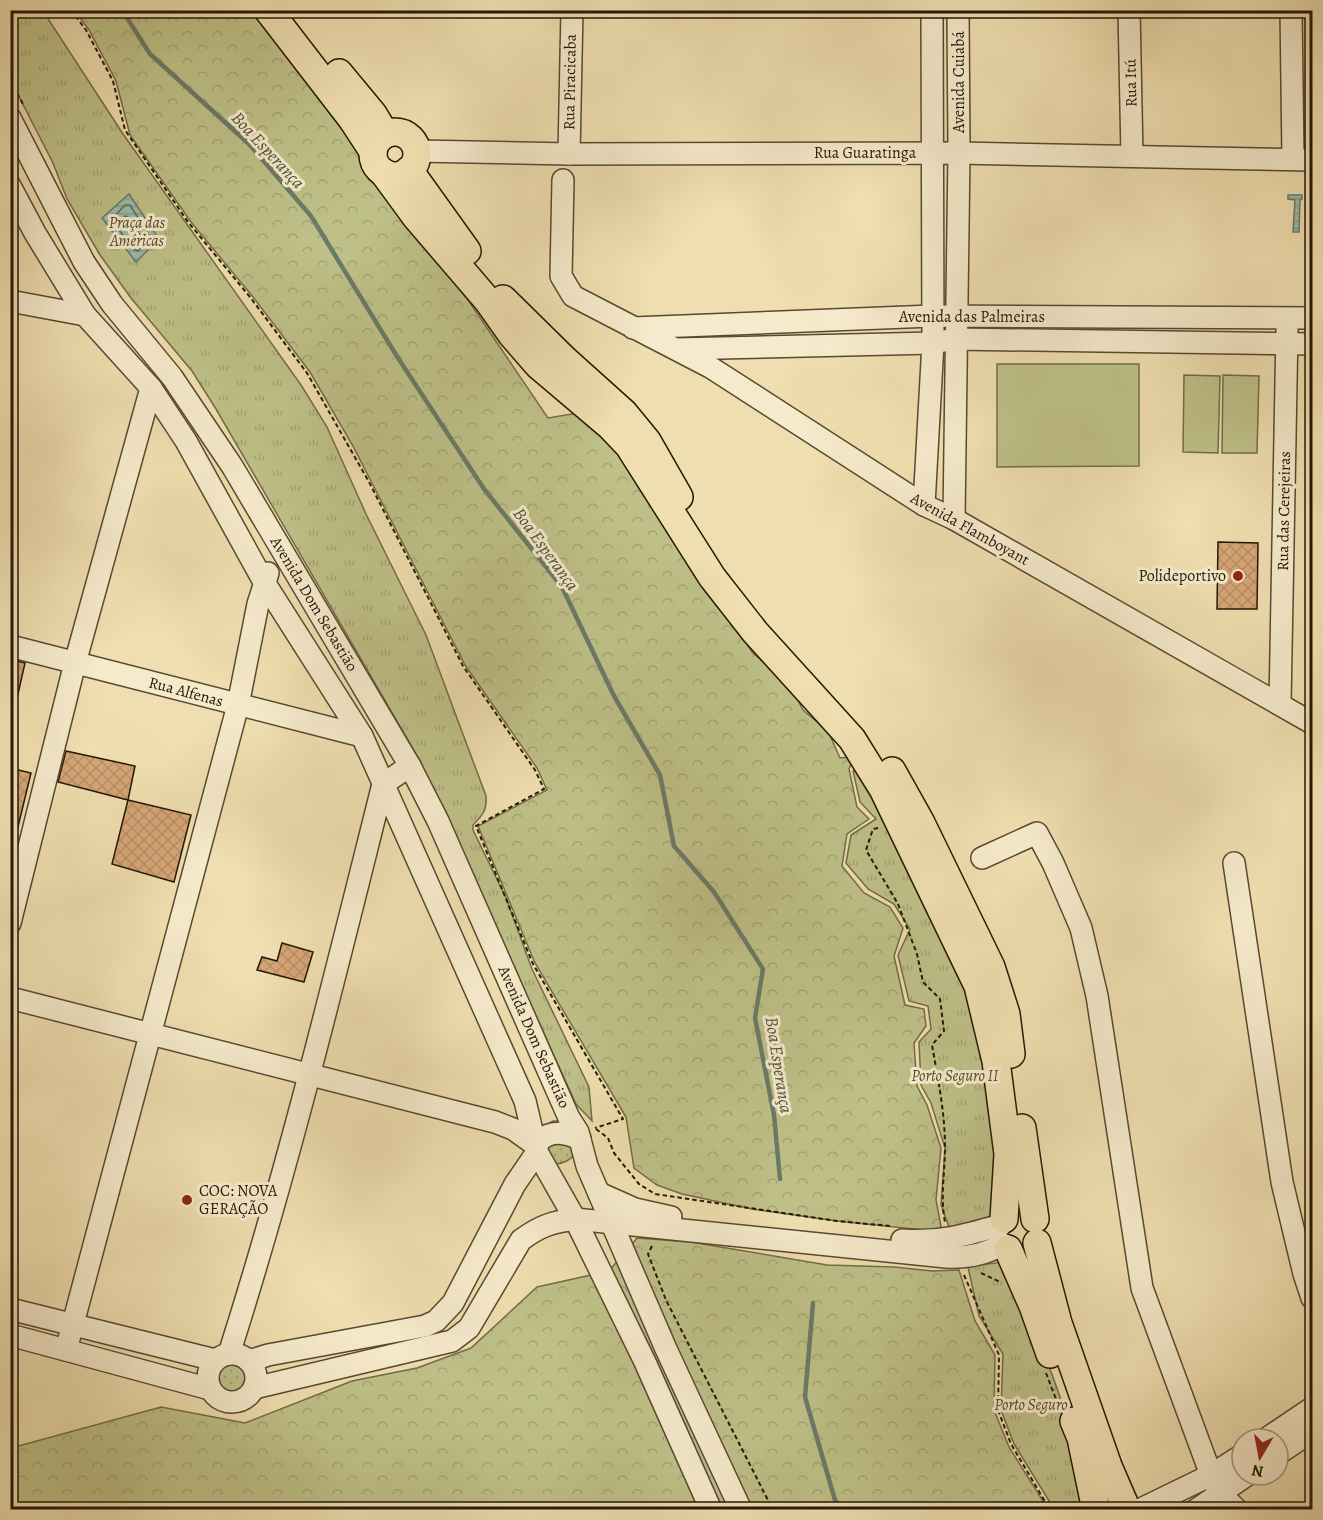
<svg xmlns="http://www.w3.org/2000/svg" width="1323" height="1520" font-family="Alegreya,serif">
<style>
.grass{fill:url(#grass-dots);stroke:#726c46;stroke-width:1.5}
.forest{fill:url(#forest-crowns);stroke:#726c46;stroke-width:1.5}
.park{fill:url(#park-tufts);stroke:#726c46;stroke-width:1.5}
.pitch{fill:#bec087;stroke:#726c46;stroke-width:1.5}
.water{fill:url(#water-rules);stroke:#6b7a68;stroke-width:1.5}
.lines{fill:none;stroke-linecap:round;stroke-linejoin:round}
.shore{stroke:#606a58;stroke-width:1.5}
.stream{stroke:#6b7a68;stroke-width:4.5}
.building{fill:url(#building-cross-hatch);stroke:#251706;stroke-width:1.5}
.minor-casing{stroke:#584930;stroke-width:24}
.major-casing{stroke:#251706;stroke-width:30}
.path{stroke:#251706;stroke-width:2;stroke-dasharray:4.5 3;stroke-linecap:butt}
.minor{stroke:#f5eacb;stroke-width:21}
.major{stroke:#efdeaf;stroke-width:27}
.poi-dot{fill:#8f2418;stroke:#f5eacb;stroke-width:2}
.labels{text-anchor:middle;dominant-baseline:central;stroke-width:6;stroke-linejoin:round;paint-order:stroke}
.street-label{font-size:16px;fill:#251706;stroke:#f5eacb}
.park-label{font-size:16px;font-style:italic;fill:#534a2d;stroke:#f5eacb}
.poi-label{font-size:16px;fill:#251706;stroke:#f5eacb;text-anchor:end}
.water-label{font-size:18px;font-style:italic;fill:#4e513f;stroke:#f5eacb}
</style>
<defs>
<pattern id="grass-dots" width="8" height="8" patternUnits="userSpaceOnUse" patternTransform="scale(1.5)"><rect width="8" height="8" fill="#bec087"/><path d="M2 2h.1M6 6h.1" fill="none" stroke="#a3a473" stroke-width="1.8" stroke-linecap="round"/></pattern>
<pattern id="forest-crowns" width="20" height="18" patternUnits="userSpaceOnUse" patternTransform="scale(1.5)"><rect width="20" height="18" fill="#bec087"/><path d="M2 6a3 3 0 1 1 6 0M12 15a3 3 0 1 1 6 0" fill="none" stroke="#a3a473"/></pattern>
<pattern id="park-tufts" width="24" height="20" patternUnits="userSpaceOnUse" patternTransform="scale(1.5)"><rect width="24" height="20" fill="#bec087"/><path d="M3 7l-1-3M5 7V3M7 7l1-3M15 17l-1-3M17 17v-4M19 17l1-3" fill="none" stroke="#a3a473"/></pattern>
<pattern id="water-rules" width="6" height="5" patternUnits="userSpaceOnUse" patternTransform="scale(1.5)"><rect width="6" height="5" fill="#9abcaa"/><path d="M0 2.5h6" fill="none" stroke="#85a191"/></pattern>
<pattern id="building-cross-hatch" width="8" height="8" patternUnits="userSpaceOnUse" patternTransform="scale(1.5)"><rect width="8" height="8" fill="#d6a576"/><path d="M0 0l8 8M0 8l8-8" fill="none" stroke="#b88d65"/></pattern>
</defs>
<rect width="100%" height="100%" fill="#efdeaf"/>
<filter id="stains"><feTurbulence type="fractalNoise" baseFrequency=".00333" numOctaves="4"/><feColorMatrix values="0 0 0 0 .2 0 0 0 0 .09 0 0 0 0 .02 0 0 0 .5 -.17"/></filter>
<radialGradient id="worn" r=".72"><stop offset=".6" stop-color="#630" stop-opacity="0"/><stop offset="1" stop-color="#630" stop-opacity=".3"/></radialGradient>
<g class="grass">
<path d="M553,1121h6l17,32c-6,7 -11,10 -20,11l-19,-27 5,-10z"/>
<circle cx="232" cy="1378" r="18"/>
</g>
<g class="forest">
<polygon points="75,11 255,11 297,59 356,147 401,204 416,233 468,300 548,418 578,413 612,442 752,652 791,687 803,710 828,731 840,758 851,757 852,762 849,769 857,807 869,819 847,834 842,866 864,893 890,907 903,928 894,956 905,1005 924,1009 926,1026 914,1043 917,1086 927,1105 941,1148 936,1200 942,1232 837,1221 752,1209 682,1194 657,1185 634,1168 626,1117 535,963 478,826 547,790 537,768 465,665 353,446 310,372 253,297 191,222 130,135 116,81 89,30"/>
<polygon points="637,1238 691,1242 827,1265 894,1267 932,1271 959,1270 975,1321 995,1355 994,1410 1009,1447 1048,1509 11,1510 11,1448 161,1407 245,1423 352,1381 417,1368 471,1348 537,1287 609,1271"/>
</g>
<g class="park">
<path d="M11,11h32l80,123 178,251 26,42 39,87 60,121 60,161c1,14 -3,19 -13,29v5l33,68 26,71 57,118 3,34 -16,-17 -157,-345 -203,-350 -24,-38 -61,-73 -31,-43 -33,-56 -14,-36 -42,-82z"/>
<polygon points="861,767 973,988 1004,1153 994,1222 952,1235 941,1205 945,1148 931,1103 921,1085 919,1042 931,1029 928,1006 909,1001 898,955 910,929 894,904 868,889 846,863 851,835 876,819 860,802 853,771"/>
<path d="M1008,1261c32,82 66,162 84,248h-38l-40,-65 -13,-34 2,-56 -24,-38 -11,-49z"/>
</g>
<g class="pitch">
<polygon points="997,364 1139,364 1139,466 997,467"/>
<polygon points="1184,375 1220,376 1218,453 1183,452"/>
<polygon points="1223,375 1259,376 1257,453 1222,453"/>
</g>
<g class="water">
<polygon points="129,194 159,239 136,262 102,218"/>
<polygon points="1288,195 1302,195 1302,199 1300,200 1299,232 1293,232 1295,200 1288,199"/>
</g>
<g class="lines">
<g class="shore">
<polygon points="125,205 130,205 150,237 138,251 135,250 111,220"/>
<polygon points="125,216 128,217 140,235 139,240 136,239 122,222 122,218"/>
</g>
<g class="stream">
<polyline points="122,10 150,54 249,144 311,216 398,358 484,489 562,587 614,696 660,775 674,846 714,892 763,969 755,1018 774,1115 780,1179"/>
<polyline points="813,1303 805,1397 835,1500 841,1510"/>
</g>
</g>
<g class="building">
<polygon points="1218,542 1258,543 1257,609 1217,609"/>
<polygon points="10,659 25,663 15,707 10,706"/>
<polygon points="66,751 135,766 128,800 58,782"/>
<polygon points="10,768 31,773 15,839 10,838"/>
<polygon points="128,800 191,815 174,882 112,864"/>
<polygon points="282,943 313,952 304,982 257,970 262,957 277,961"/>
</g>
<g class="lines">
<defs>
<g id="minor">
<polyline points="1129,10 1132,156"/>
<polyline points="1291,10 1293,159"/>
<polyline points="10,118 84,262 112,304 172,377 232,466 410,766 438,821 569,1118 578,1132 587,1166 666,1349 741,1510"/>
<polyline points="417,151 569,154 959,153 1312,160"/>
<polyline points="569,154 572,10"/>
<polyline points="563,180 561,276 573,296 710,367 924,505 954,519 1312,723"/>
<polyline points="10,186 35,233 85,315 151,388 186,441 264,582 362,736 525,1101 537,1152 575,1219 645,1362 711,1510"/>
<polyline points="10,301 85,315"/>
<polyline points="633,328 932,316 1312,318"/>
<polyline points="677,349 933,343 955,339 1312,344"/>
<polyline points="924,505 933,343 932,10"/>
<polyline points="954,519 959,153 958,10"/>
<polyline points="10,646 362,736"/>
<polyline points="1280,704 1287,329"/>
<polyline points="982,858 1037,833 1053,863 1081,928 1097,996 1142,1288 1211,1475 1220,1493 1237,1510"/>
<polyline points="1234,863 1282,1182 1304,1274 1312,1298"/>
<polyline points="10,923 75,663 151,388"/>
<polyline points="10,998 495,1122 513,1129 534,1144"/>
<path d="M536,1150l3,-9c13,-12 27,-8 41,-2"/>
<polyline points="599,1193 635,1209 671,1217"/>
<path d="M902,1240c37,3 64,-5 99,-15"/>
<polyline points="10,1309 215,1360"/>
<polyline points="10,1335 210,1389"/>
<polyline points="66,1350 238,705 258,604 268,573"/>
<circle cx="232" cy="1378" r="24"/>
<path d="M229,1354c60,-188 106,-379 154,-570l27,-18"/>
<polyline points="249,1361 268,1355 425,1326 436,1321 453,1303 515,1184 537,1152"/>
<path d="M254,1388l198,-47 17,-13 52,-88c19,-14 31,-18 54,-21l371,38c21,1 39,-2 57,-13"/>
<polyline points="1266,1439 1312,1408"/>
<polyline points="1278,1454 1312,1431"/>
<polyline points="1139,1510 1211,1475 1242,1455"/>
<polyline points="1196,1510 1247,1475"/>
</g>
<g id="major">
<polyline points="268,10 352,119 373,151"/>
<polyline points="339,73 373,114 385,134"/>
<circle cx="395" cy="154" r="22"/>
<polyline points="409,170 467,251"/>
<polyline points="383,172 416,217 488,301 512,335 538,365 610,426 629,446 712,577 755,632 852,739 883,789 978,986 996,1061 1008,1154 1004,1219"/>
<polyline points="503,299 565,360 624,413 647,441 679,497"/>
<polyline points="892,771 920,821 991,967 1006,1014 1011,1054"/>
<polyline points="1022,1128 1035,1219"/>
<polyline points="1037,1243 1058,1323 1108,1466 1127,1510"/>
<polyline points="1008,1249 1033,1306 1050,1354"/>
<polyline points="1074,1421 1081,1438 1096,1510"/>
</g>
</defs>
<use href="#minor" class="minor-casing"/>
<use href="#major" class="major-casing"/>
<g class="path">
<polyline points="71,10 86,30 113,81 125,130 188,222 250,297 307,373 369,482 463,666 535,770 544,789 476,826 533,964 623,1119 595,1128"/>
<polyline points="10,80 23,104"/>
<path d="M878,828l-5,1 -7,21 32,54 19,50 6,28 17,17 4,32 -12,14c6,34 13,68 13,102 0,26 -5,50 0,75"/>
<polyline points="596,1129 608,1138 614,1153 639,1184 655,1194 837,1221 890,1226"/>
<polyline points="652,1246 648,1254 666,1300 773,1510"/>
<polyline points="981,1273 1000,1282"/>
<polyline points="964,1275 999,1355 998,1410 1011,1444 1050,1510"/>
<polyline points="1046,1373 1059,1407"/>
</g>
<use href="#minor" class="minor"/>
<use href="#major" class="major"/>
</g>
<g class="poi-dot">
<circle cx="1238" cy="576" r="6"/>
<circle cx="187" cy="1200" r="6"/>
</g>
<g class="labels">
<g class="street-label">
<text transform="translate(570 82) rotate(-89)">Rua Piracicaba</text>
<text transform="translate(959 82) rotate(-90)">Avenida Cuiabá</text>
<text transform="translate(1131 83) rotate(-91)">Rua Itú</text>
<text x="865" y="153">Rua Guaratinga</text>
<text x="972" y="317">Avenida das Palmeiras</text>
<text transform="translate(1284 511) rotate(-89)">Rua das Cerejeiras</text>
<text transform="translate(970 529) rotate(29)">Avenida Flamboyant</text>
<text transform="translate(314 604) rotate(59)">Avenida Dom Sebastião</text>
<text transform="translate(186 692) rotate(15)">Rua Alfenas</text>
<text transform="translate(534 1037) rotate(66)">Avenida Dom Sebastião</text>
</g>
<g class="park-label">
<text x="137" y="223">Praça das<tspan x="137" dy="18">Américas</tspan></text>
<text x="955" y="1076">Porto Seguro II</text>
<text x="1031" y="1405">Porto Seguro</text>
</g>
<g class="poi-label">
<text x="1226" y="576">Polideportivo</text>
<text x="199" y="1191" text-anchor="start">COC: NOVA<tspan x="199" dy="18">GERAÇÃO</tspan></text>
</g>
<g class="water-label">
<text transform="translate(268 150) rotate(47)">Boa Esperança</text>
<text transform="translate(546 549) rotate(54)">Boa Esperança</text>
<text transform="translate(779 1065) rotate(81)">Boa Esperança</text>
</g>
</g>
<rect width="1323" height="1520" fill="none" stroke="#efdeaf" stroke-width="36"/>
<rect x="12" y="12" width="1299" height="1496" fill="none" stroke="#251706" stroke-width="3"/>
<rect x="18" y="18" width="1287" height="1484" fill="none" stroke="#251706" stroke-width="1.5"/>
<g transform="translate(1260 1457) rotate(190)"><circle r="28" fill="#f5eacb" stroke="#a2967c" stroke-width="1.5"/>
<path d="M0-4.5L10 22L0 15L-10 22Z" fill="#8f2418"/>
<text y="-9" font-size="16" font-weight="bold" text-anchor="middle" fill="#251706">N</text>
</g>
<rect width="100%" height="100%" filter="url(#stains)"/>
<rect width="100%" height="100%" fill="url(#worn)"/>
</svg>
